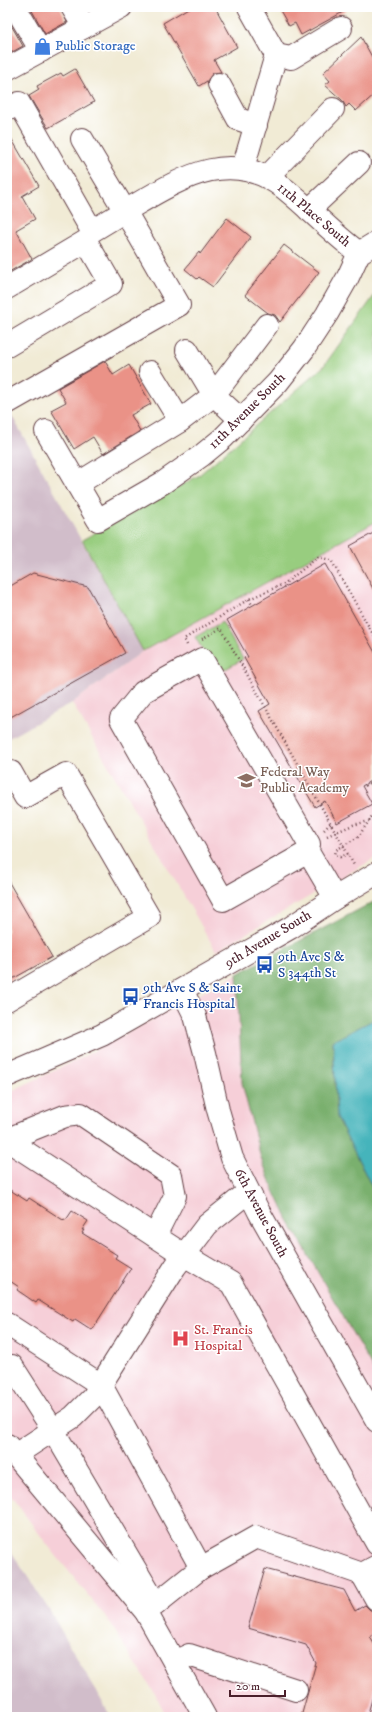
<svg xmlns="http://www.w3.org/2000/svg" width="384" height="1724" font-family="'IM FELL DW Pica',serif">
<style>
.built{fill:#f6cfd8}
.industrial{fill:#d1bdca}
.green{fill:#98cd7f;stroke:#717655}
.forest{fill:#7ab06e;stroke:#62684c}
.water{fill:#44b4bb;stroke:#476a73}
.building{fill:#ea9287}
.lines{fill:none;stroke-linecap:round;stroke-linejoin:round}
.minor-casing{stroke:#633e44;stroke-width:24}
.path{stroke:#633e44;stroke-width:2.5;stroke-dasharray:1 3;stroke-linecap:butt}
.minor{stroke:#fff;stroke-width:22}
.labels{text-anchor:middle;dominant-baseline:central;stroke-width:3;stroke-linejoin:round;paint-order:stroke}
.shop-label{font-size:14px;fill:#366cbe;stroke:#fff;text-anchor:start}
.street-label{font-size:14px;fill:#4a1f2b;stroke:#fff}
.education-label{font-size:14px;fill:#785e54;stroke:#fff;text-anchor:start}
.transit-label{font-size:14px;fill:#164399;stroke:#fff;text-anchor:start}
.health-label{font-size:14px;fill:#be3a42;stroke:#fff;text-anchor:start}
</style>
<rect width="100%" height="100%" fill="#fff"/>
<filter id="ink" filterUnits="userSpaceOnUse"><feTurbulence type="fractalNoise" baseFrequency=".025" numOctaves="2"/><feDisplacementMap in="SourceGraphic" scale="8" xChannelSelector="R" yChannelSelector="G"/><feConvolveMatrix kernelMatrix="1 2 1 2 8 2 1 2 1" color-interpolation-filters="sRGB"/></filter>
<filter id="wash" filterUnits="userSpaceOnUse"><feTurbulence type="fractalNoise" baseFrequency=".012" numOctaves="4" result="noise"/><feDisplacementMap in="SourceGraphic" scale="16" xChannelSelector="R" yChannelSelector="G"/><feGaussianBlur stdDeviation="0.9" result="paint"/><feColorMatrix in="noise" values="0 0 0 0 0 0 0 0 0 0 0 0 0 0 0 0 0 1.4 0 .05"/><feComposite in="paint" operator="in"/></filter>
<g filter="url(#wash)">
<rect width="100%" height="100%" fill="#f1ebd5"/>
<g class="built">
<polygon points="377,521 377,857 216,951 72,703 143,651"/>
<polygon points="237,974 242,1083 287,1218 377,1376 377,1717 167,1717 154,1692 108,1620 50,1548 7,1491 7,1093 79,1059"/>
</g>
<g class="industrial">
<polygon points="7,407 143,651 72,703 7,739"/>
<polygon points="7,1545 51,1613 111,1717 7,1717"/>
</g>
<g class="green">
<polygon points="377,292 377,521 143,651 82,540 198,476 323,367"/>
<polygon points="222,622 243,659 217,674 195,637"/>
</g>
<polygon class="forest" points="377,900 377,1018 333,1041 337,1117 377,1197 377,1376 287,1218 271,1184 260,1155 242,1083 237,974"/>
<polygon class="water" points="377,1018 377,1197 337,1117 333,1041"/>
<g id="blocks">
<g class="building">
<polygon points="30,7 60,7 67,22 45,34"/>
<polygon points="190,7 215,7 237,47 214,60 221,72 213,73 207,81 199,86 163,23"/>
<polygon points="278,7 352,7 301,35 295,23 289,26"/>
<polygon points="7,18 23,46 7,55"/>
<polygon points="361,37 377,66 377,92 356,111 349,104 346,107 342,100 325,85 330,81 323,73"/>
<polygon points="75,69 94,102 48,128 29,96 39,90 37,86 61,73 63,76"/>
<polygon points="7,131 39,186 22,196 35,219 16,230 32,259 7,273"/>
<polygon points="227,218 251,237 213,287 199,277 197,279 185,269 199,252 200,254"/>
<polygon points="284,245 319,272 280,322 275,315 268,313 245,295"/>
<polygon points="105,361 113,375 129,365 151,404 131,415 140,431 103,454 93,437 74,449 51,410 66,402 58,388"/>
<polygon points="377,531 377,596 350,546"/>
<polygon points="325,564 377,656 377,777 362,786 372,804 337,823 325,801 315,807 259,711 270,704 244,658 248,657 227,620"/>
<polygon points="33,573 88,587 125,653 7,719 7,588"/>
<polygon points="7,879 52,957 7,982"/>
<polygon points="7,1188 27,1201 29,1198 63,1220 64,1219 66,1220 72,1211 88,1221 82,1230 84,1230 82,1233 117,1255 115,1258 131,1268 92,1330 75,1319 73,1322 38,1300 36,1303 17,1290 19,1287 7,1279"/>
<polygon points="265,1569 344,1590 355,1611 365,1605 370,1610 377,1611 377,1633 370,1637 377,1649 377,1681 367,1717 301,1717 316,1663 306,1645 248,1628"/>
</g>
</g>
</g>
<g filter="url(#ink)">
<use href="#blocks" fill-opacity="0" stroke="#633e44" stroke-width="1"/>
<g class="lines">
<defs>
<g id="minor">
<polyline points="15,7 41,51"/>
<polyline points="72,7 84,27"/>
<polyline points="276,55 291,58 341,28"/>
<polyline points="7,69 121,7"/>
<polyline points="219,84 238,119 256,125"/>
<polyline points="7,110 19,103 92,231 125,211 179,305 7,403"/>
<path d="M82,139l43,72c52,-30 104,-67 160,-22 26,21 48,45 74,64"/>
<polyline points="243,168 276,55 249,7"/>
<polyline points="267,177 333,109"/>
<polyline points="309,210 359,163"/>
<polyline points="7,288 86,241 111,284 7,346"/>
<polyline points="241,420 214,395 267,325"/>
<polyline points="180,421 214,395 187,350"/>
<polyline points="46,431 98,520 164,482 201,456 223,438 278,382 304,349 327,314 348,277 359,253 377,242"/>
<polyline points="77,484 180,421 150,372"/>
<polyline points="7,774 11,772 25,797 66,774 149,917 7,1000"/>
<polyline points="308,852 223,900 121,719 143,692 202,659 309,844 308,852 335,898"/>
<polyline points="182,990 195,1016 205,1053 218,1110 232,1158 259,1212 377,1421"/>
<polyline points="7,1076 102,1035 290,928 335,898 377,873"/>
<polyline points="8,1139 65,1116 81,1114 171,1175 175,1196 155,1236"/>
<polyline points="7,1140 184,1255 231,1283 377,1544"/>
<polyline points="7,1324 101,1385 201,1568"/>
<polyline points="12,1366 53,1430 156,1604"/>
<polyline points="7,1445 146,1612 205,1717"/>
<polyline points="15,1455 73,1417 93,1397 175,1267 207,1225 248,1192"/>
<polyline points="362,1574 376,1599"/>
<polyline points="146,1612 201,1568 256,1537 362,1574 377,1566"/>
<polyline points="174,1662 189,1655 296,1690"/>
</g>
</defs>
<use href="#minor" class="minor-casing"/>
<g class="path">
<polyline points="249,599 252,605"/>
<polyline points="202,639 221,628 354,865"/>
<polyline points="187,645 184,639 249,599 284,584 318,557 331,560 377,641"/>
<polyline points="365,786 377,779"/>
<polyline points="369,821 377,808"/>
<polyline points="324,830 331,823"/>
<polyline points="327,836 353,825 369,821 358,837 336,850 335,855 340,857 348,854"/>
</g>
<use href="#minor" class="minor"/>
</g>
</g>
<defs>
<symbol id="shop-bare" viewBox="-9 -9 18 18"><path d="M-5-2.5h2.3a2.7 3.5 0 0 1 5.4 0H5L5.5 6h-11ZM-1.5-2.5h3a1.5 2.3 0 0 0-3 0Z" fill="#3f7fe0" stroke="#fff" stroke-width="2.5" paint-order="stroke"/></symbol>
<symbol id="school-bare" viewBox="-9 -9 18 18"><path d="M0-5L7-2L0 1L-7-2ZM-4 1L0 2.5L4 1V4Q0 6-4 4Z" fill="#8d6e63" stroke="#fff" stroke-width="2.5" paint-order="stroke"/></symbol>
<symbol id="bus-bare" viewBox="-9 -9 18 18"><path d="M-5-6H5V4H4V6H2V4H-2V6H-4V4H-5ZM-3.5-4V0h7V-4ZM-3.5 1.2v1.5H-2V1.2ZM2 1.2v1.5H3.5V1.2Z" fill="#1a4fb4" stroke="#fff" stroke-width="2.5" paint-order="stroke"/></symbol>
<symbol id="hospital-bare" viewBox="-9 -9 18 18"><path d="M-5-5h3v3.5h4V-5h3V5h-3V1.5h-4V5h-3Z" fill="#e0444e" stroke="#fff" stroke-width="2.5" paint-order="stroke"/></symbol>
</defs>
<g fill-rule="evenodd">
<use href="#shop-bare" x="30" y="34" width="25" height="25"/>
<use href="#school-bare" x="234" y="768" width="25" height="25"/>
<use href="#bus-bare" x="252" y="952" width="25" height="25"/>
<use href="#bus-bare" x="118" y="984" width="25" height="25"/>
<use href="#hospital-bare" x="168" y="1326" width="25" height="25"/>
</g>
<g class="labels">
<g class="shop-label">
<text x="55" y="46">Public Storage</text>
</g>
<g class="street-label">
<text transform="translate(314 215) rotate(40)">11th Place South</text>
<text transform="translate(247 411) rotate(-45)">11th Avenue South</text>
<text transform="translate(268 939) rotate(-31)">9th Avenue South</text>
<text transform="translate(261 1213) rotate(62)">6th Avenue South</text>
</g>
<g class="education-label">
<text x="260" y="772">Federal Way<tspan x="260" dy="16">Public Academy</tspan></text>
</g>
<g class="transit-label">
<text x="278" y="957">9th Ave S &amp;<tspan x="278" dy="16">S 344th St</tspan></text>
<text x="143" y="988">9th Ave S &amp; Saint<tspan x="143" dy="16">Francis Hospital</tspan></text>
</g>
<g class="health-label">
<text x="194" y="1330">St. Francis<tspan x="194" dy="16">Hospital</tspan></text>
</g>
</g>
<rect width="384" height="1724" fill="none" stroke="#fff" stroke-width="24"/>
<path d="M230 1690v6h55v-6" fill="none" stroke="#4a1f2b" stroke-width="2"/>
<text x="236" y="1690" font-size="12" fill="#4a1f2b" stroke="#ffffff" stroke-width="3" paint-order="stroke">20 m</text>
</svg>
